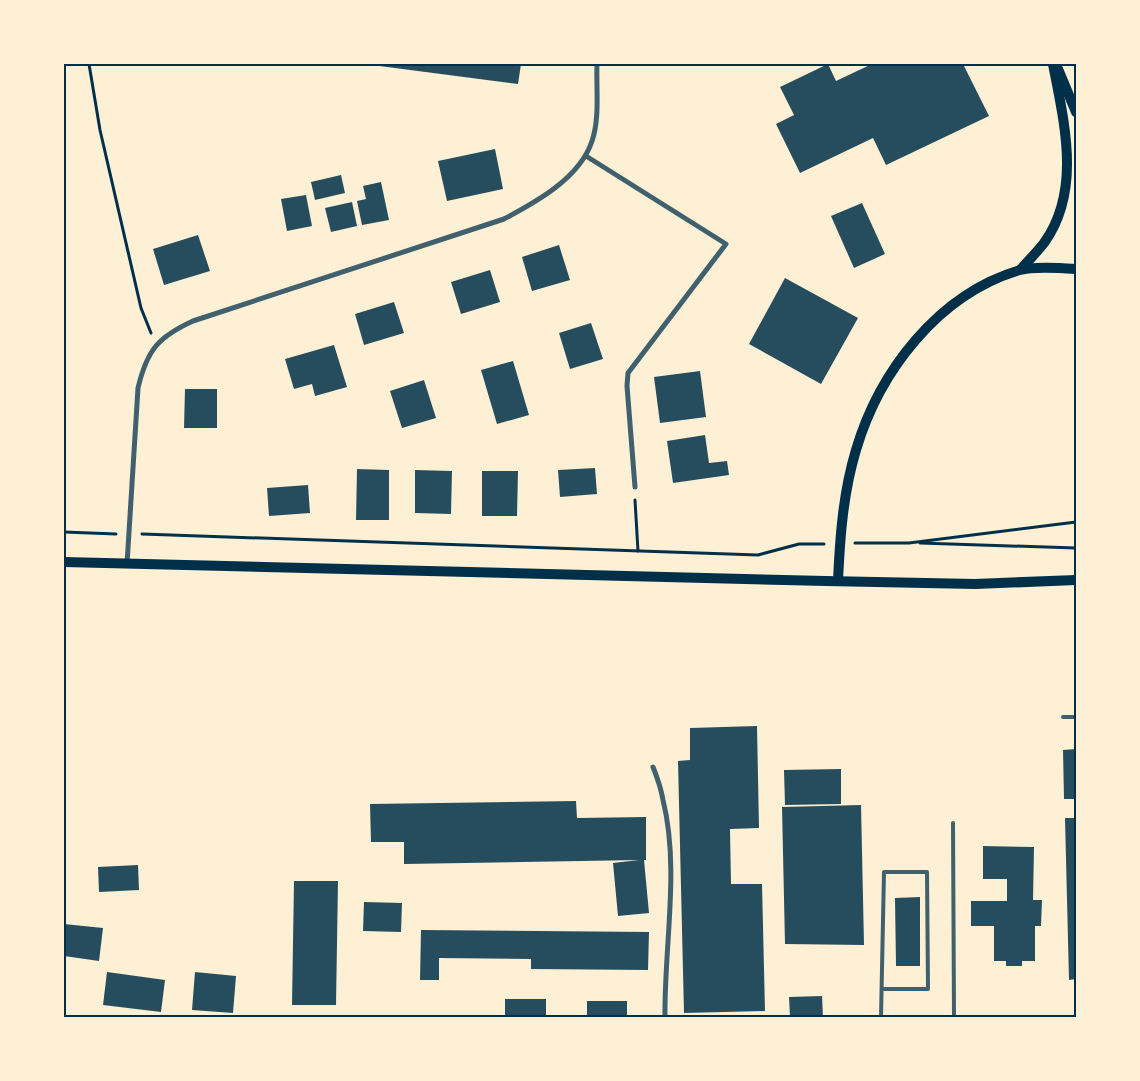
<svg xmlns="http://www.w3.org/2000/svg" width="1140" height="1081" font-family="Poppins,sans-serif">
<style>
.building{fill:#264d5e}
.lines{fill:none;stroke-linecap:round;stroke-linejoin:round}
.path{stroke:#003049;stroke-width:3}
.service{stroke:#3f606c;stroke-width:4}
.minor{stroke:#3f606c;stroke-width:5}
.secondary{stroke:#003049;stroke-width:10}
.neatline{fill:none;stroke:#003049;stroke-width:2}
</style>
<rect width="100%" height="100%" fill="#fdf0d5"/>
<g class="building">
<polygon points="364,64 521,64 518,84"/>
<polygon points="828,64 836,81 872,64 963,64 989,116 886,165 873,138 800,173 776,124 794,115 780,87"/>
<polygon points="495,149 503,189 447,201 438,161"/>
<polygon points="341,175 345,193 315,200 311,182"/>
<polygon points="381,182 389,220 362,225 357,201 366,199 363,186"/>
<polygon points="306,195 312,226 287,231 281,199"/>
<polygon points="352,202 357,226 331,232 325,208"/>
<polygon points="862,203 885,254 854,268 831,216"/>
<polygon points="198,235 210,271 164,285 153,249"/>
<polygon points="559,245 570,280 532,291 522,257"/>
<polygon points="490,270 500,302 461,314 451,282"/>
<polygon points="785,278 858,318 821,384 749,344"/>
<polygon points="394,302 404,333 364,345 355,314"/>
<polygon points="591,323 603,359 570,369 559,333"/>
<polygon points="334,345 347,387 315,396 312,384 294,389 285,359"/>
<polygon points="513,361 529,415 497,424 481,370"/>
<polygon points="700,371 706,417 660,423 654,377"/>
<polygon points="424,380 436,418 402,428 390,391"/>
<polygon points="185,389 217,389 217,428 184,428"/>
<polygon points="705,435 709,463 727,461 729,475 673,483 667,441"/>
<polygon points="595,468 597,494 560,497 558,470"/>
<polygon points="357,469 389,470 389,520 356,520"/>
<polygon points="415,470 452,471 451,514 415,513"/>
<polygon points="482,471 518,471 517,516 482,516"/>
<polygon points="308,485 310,513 269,516 267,488"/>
<polygon points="757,726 759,828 730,829 731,884 762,884 765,1011 684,1013 678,761 690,760 690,728"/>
<polygon points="1076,749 1076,799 1064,799 1063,750"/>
<polygon points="841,769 841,804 785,805 784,770"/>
<polygon points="576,801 577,818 646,817 646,860 644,860 649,913 618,916 613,863 639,860 404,864 404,842 371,842 370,804"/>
<polygon points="861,805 864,945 785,944 782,807"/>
<polygon points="1065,818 1076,818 1076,979 1069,980"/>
<polygon points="983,846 1034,847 1033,900 1042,900 1041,926 1035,926 1035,961 1022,961 1022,966 1006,966 1006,961 994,961 994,926 971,926 971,901 1007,901 1007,879 983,879"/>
<polygon points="138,865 139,890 99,892 98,867"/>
<polygon points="294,881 338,881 336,1005 292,1005"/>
<polygon points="920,897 920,966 896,966 895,898"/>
<polygon points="364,902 402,903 401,932 363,931"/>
<polygon points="64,924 103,928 99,961 64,956"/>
<polygon points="421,930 649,932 648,970 531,969 531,959 439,958 439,980 420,980"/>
<polygon points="107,972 165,980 161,1012 103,1005"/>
<polygon points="195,972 236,976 233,1013 192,1010"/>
<polygon points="822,996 823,1017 790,1017 789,997"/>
<rect x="505" y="999" width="41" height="18"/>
<rect x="587" y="1001" width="40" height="16"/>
</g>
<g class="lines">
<g class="path">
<polyline points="89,64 100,130 141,308 151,333"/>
<polyline points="635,500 638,551"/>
<polyline points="64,532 116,534"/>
<polyline points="142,534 758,555 799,544 824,544"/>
<polyline points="855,543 909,543 1076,522"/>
<polyline points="920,543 1076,548"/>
</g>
<g class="service">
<polyline points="1063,717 1076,717"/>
<polyline points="953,823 954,1017"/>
<polyline points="881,1017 884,872 927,872 928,989 883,989"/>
</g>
<g class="minor">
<polyline points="586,156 726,244 628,373 627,386 635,487"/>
<path d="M127,564l11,-176c9,-38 20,-51 55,-67l311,-102c32,-17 76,-41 88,-78 8,-23 4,-53 5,-77"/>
<path d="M653,767c4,10 8,21 10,33 17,68 1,147 2,217"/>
</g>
<g class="secondary">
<polyline points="1058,69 1076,112"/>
<path d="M1021,269c8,-9 16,-17 23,-26 38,-53 20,-121 9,-179"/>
<polyline points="64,562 826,581 975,584 1076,580"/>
<path d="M838,581c2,-44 5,-88 18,-131 23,-78 82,-156 164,-180 13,-4 42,-2 56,-1"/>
</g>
</g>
<rect width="1140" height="1081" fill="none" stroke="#fdf0d5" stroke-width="130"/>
<rect x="65" y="65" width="1010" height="951" class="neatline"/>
</svg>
